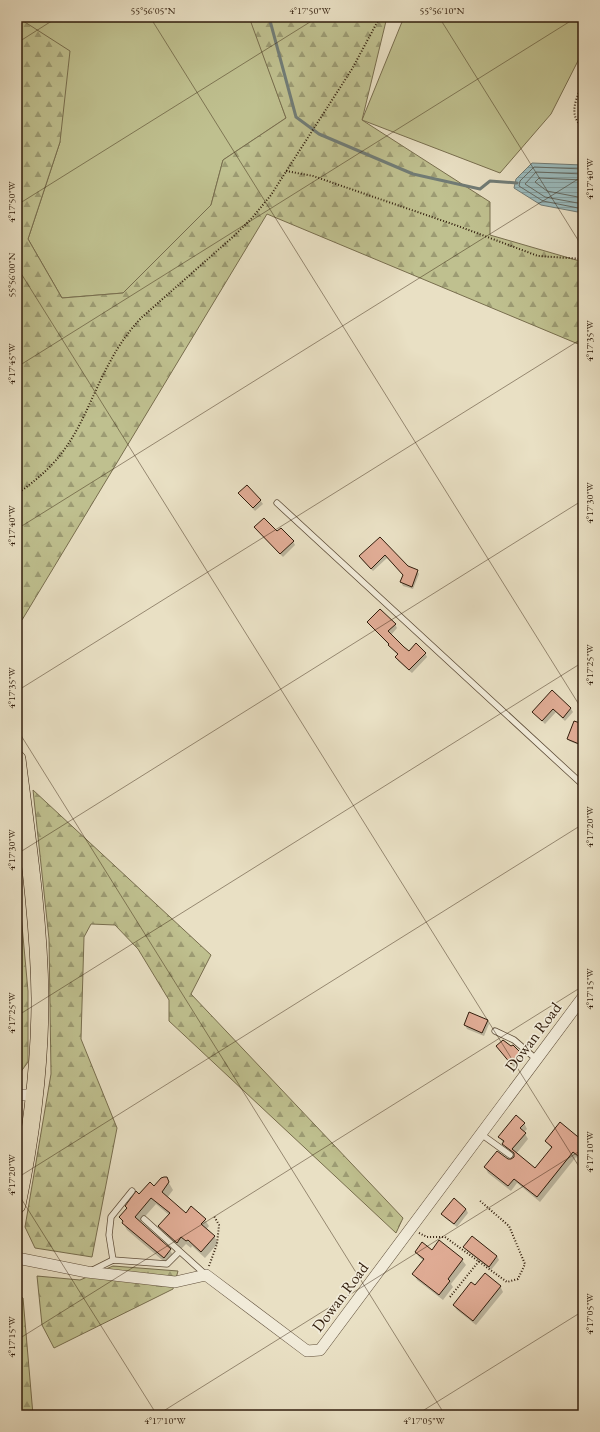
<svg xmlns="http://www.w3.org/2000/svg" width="600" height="1432" font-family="'EB Garamond',serif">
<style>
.green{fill:#bfc08f;stroke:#786e4e}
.forest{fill:url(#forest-firs);stroke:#786e4e}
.water{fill:url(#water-rules);stroke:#717c76}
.shadow{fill:#0003}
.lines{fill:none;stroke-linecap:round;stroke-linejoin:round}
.shore{stroke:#666c64;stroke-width:1}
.stream{stroke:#717c76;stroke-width:3}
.building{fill:#e0ac95;stroke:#311d0c}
.service-casing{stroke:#5f4e3a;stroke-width:7}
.minor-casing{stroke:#5f4e3a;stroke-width:12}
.primary-casing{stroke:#311d0c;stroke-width:18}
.path{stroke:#311d0c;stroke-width:2;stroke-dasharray:1 2;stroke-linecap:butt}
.service{stroke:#f1ebd9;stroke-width:5.5}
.minor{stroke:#f1ebd9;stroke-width:11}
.primary{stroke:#e9e0c4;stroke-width:17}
.ticks{fill:none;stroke:#311d0c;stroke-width:1;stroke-opacity:0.45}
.labels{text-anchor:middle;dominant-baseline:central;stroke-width:3.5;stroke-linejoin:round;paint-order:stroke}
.street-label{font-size:16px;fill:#311d0c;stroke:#f1ebd9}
.neatline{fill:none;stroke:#311d0c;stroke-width:1.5}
.ticks-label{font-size:10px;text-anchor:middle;fill:#311d0c}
</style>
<defs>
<pattern id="forest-firs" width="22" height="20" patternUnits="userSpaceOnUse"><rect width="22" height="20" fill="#bfc08f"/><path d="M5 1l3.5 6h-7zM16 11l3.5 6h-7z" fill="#9c9b73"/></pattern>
<pattern id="water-rules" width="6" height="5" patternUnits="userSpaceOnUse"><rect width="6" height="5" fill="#9bbbbd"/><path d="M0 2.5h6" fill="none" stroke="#86a0a1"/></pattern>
</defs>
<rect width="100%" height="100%" fill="#e9e0c4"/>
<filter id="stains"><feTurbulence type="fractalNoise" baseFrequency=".005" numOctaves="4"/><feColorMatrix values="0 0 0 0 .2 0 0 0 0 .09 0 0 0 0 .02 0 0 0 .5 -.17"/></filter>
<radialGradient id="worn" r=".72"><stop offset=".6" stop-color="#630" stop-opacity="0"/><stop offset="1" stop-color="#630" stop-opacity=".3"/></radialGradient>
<g class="green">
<polygon points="18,17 250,17 286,118 223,160 211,205 123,293 62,298 28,239 60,142"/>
<polygon points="404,17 583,17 583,51 551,114 500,173 362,120"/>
</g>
<g class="forest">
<polygon points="17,17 70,51 60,142 28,239 62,298 123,293 211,205 223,160 286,118 249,17 387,17 362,120 490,202 490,235 583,262 583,346 267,214 22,620 17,585"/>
<polygon points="33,790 211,955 191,994 403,1218 396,1233 169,1021 169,1000 138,949 115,925 91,924 84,937 81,1039 117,1128 92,1257 35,1248 25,1227 51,1074 49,939"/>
<polygon points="17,871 28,991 28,1062 17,1077"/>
<polygon points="113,1266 178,1271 173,1289 54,1348 42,1325 37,1276 80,1280"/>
<polygon points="17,1295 23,1298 33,1415 17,1415"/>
</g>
<polygon class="water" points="532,163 583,165 583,213 541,205 514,188 516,179"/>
<g class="shadow">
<polygon points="583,111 583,122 580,118"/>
<polygon points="239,493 260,500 263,504 255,511"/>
<polygon points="258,531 277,533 293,541 295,545 283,557"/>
<polygon points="380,538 408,567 417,571 419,574 413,589 403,586 401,582 404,576 387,558 373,571 362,560 361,557"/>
<polygon points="368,622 395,624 397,628 391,635 409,652 425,653 427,657 412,673 398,661 396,657 398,655"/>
<polygon points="552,692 571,709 573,712 565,721 556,712 545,724 533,712"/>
<polygon points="583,725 583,735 579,745 569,741 568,739"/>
<polygon points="487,1020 489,1024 484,1036 467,1029 465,1025"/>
<polygon points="497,1047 522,1054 524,1058 514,1067"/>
<polygon points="524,1123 527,1129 524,1132 528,1139 516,1154 536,1169 552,1149 546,1141 583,1142 583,1162 576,1157 540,1202 517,1183 511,1191 488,1173 485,1167 507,1160 512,1160 515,1158 515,1156 506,1149 500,1137"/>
<polygon points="166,1178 173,1190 167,1198 186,1214 205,1220 209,1226 206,1230 214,1236 218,1243 205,1258 192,1246 191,1248 186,1244 181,1249 164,1233 160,1226 169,1215 156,1204 140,1222 170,1250 174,1257 168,1265 127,1230 120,1217 140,1195 154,1187"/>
<polygon points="466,1209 468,1213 457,1227 445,1218 443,1214"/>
<polygon points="465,1247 497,1256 499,1260 491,1270 467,1251"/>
<polygon points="416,1252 462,1260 466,1265 451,1284 453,1287 443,1300 417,1280 414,1274 424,1261 419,1257"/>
<polygon points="500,1286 503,1292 476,1325 457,1310 454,1305 475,1287"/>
</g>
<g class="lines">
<g class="shore">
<polyline points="583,169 534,167 520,181 519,186 543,201 583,209"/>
<polyline points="583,174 536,172 525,184 545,197 583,204"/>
<polyline points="583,180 539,178 535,182 547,191 583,198"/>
</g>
<polyline class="stream" points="269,17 296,117 319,134 413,174 480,189 490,181 517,183"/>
</g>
<g class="building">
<polygon points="247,485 261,500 253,508 238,493"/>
<polygon points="264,518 277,531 281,528 294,541 280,554 254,527"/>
<polygon points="380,537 408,566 418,570 412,587 400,582 403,575 385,555 371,569 359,556"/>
<polygon points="380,609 396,624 388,631 404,647 409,651 416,643 426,653 409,670 395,657 398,654 388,645 389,644 367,622"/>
<polygon points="552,690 571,708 563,718 553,709 542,721 532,712"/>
<polygon points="574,721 583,724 583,732 579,744 567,739"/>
<polygon points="469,1012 488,1020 482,1033 464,1025"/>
<polygon points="503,1040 511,1046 513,1045 522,1054 511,1064 496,1046"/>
<polygon points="516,1115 525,1123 520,1128 526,1133 512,1149 535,1168 552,1147 545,1141 560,1122 583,1141 583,1160 573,1152 537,1197 514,1179 508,1186 484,1167 497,1151 508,1159 511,1159 514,1157 514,1153 502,1144 504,1141 498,1137"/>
<polygon points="164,1177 167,1177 169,1182 162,1192 186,1213 191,1206 206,1219 201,1224 215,1236 201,1252 188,1240 186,1241 181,1237 177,1243 158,1226 170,1213 151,1198 135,1217 171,1249 164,1258 122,1223 123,1221 119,1217 127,1208 125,1206 136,1191 139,1194 150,1182 154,1186 161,1178"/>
<polygon points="454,1198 466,1209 454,1224 441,1214"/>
<polygon points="472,1236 497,1256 489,1267 463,1247"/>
<polygon points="439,1240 463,1259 448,1279 450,1281 439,1295 412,1274 424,1259 415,1252 422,1242 432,1250"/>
<polygon points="485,1273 501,1286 473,1321 453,1305 471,1282 475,1285"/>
</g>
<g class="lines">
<defs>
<g id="service">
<polyline points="277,503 583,785"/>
<polyline points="495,1031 514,1040 536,1059"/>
<polyline points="481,1134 510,1155"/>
<polyline points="144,1219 206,1275"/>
<polyline points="113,1260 109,1235 111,1217 132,1191"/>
<polyline points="91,1271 113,1260 167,1264 179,1252"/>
</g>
<g id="minor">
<polyline points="17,1095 35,1095"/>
<polyline points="17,1258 87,1272 175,1282 206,1275 307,1351 320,1350 583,997"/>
</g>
<path id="primary" d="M17,759c10,79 22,159 23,239 0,69 -9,139 -23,207"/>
</defs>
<use href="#service" class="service-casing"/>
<use href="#minor" class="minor-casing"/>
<use href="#primary" class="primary-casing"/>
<g class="path">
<path d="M583,82c-6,16 -16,32 0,46"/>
<polyline points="286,171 313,176 458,226 538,256 583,259"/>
<path d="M17,494c17,-12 35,-27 47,-44 20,-27 30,-60 47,-90 8,-15 18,-29 30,-42l94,-83 17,-17 19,-23 81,-126 28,-52"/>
<polyline points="419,1233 427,1237 445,1237 507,1282 518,1279 525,1264 509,1226 479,1200"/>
<polyline points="209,1266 217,1244 219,1225 214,1216"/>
<polyline points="450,1297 479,1261"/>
</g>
<use href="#service" class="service"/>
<use href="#minor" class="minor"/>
<use href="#primary" class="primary"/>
</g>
<path class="ticks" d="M150,17l433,694M439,17l144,231M17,43l41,-26M17,205l301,-188M17,267l566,906M17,367l560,-350M17,529l566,-353M17,691l566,-353M17,729l428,686M17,854l566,-354M17,1016l566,-354M17,1178l566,-354M17,1192l140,223M17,1340l566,-354M157,1415l426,-266M416,1415l167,-104"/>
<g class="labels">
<g class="street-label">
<text transform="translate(533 1037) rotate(-53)">Dowan Road</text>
<text transform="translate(340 1297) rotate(-53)">Dowan Road</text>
</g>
</g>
<rect width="600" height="1432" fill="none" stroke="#e9e0c4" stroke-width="44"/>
<rect x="22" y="22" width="556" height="1388" class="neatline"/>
<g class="ticks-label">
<text x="153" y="14">55°56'05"N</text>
<text x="310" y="14">4°17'50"W</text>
<text x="442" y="14">55°56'10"N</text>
<text transform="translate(589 179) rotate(-90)" y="4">4°17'40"W</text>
<text transform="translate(11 202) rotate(-90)" y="4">4°17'50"W</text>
<text transform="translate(11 275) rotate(-90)" y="4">55°56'00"N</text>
<text transform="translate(589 341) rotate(-90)" y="4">4°17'35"W</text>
<text transform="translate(11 364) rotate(-90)" y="4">4°17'45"W</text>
<text transform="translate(589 503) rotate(-90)" y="4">4°17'30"W</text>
<text transform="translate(11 526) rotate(-90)" y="4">4°17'40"W</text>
<text transform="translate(589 665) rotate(-90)" y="4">4°17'25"W</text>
<text transform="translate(11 688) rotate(-90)" y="4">4°17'35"W</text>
<text transform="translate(589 827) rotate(-90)" y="4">4°17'20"W</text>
<text transform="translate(11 850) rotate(-90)" y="4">4°17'30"W</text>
<text transform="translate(589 989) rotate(-90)" y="4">4°17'15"W</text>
<text transform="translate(11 1013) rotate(-90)" y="4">4°17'25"W</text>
<text transform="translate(589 1152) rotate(-90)" y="4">4°17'10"W</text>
<text transform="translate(11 1175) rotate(-90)" y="4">4°17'20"W</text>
<text transform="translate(589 1314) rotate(-90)" y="4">4°17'05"W</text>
<text transform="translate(11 1337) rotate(-90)" y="4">4°17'15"W</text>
<text x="165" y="1424">4°17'10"W</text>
<text x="424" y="1424">4°17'05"W</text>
</g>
<rect width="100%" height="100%" filter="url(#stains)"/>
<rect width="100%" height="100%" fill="url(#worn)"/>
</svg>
